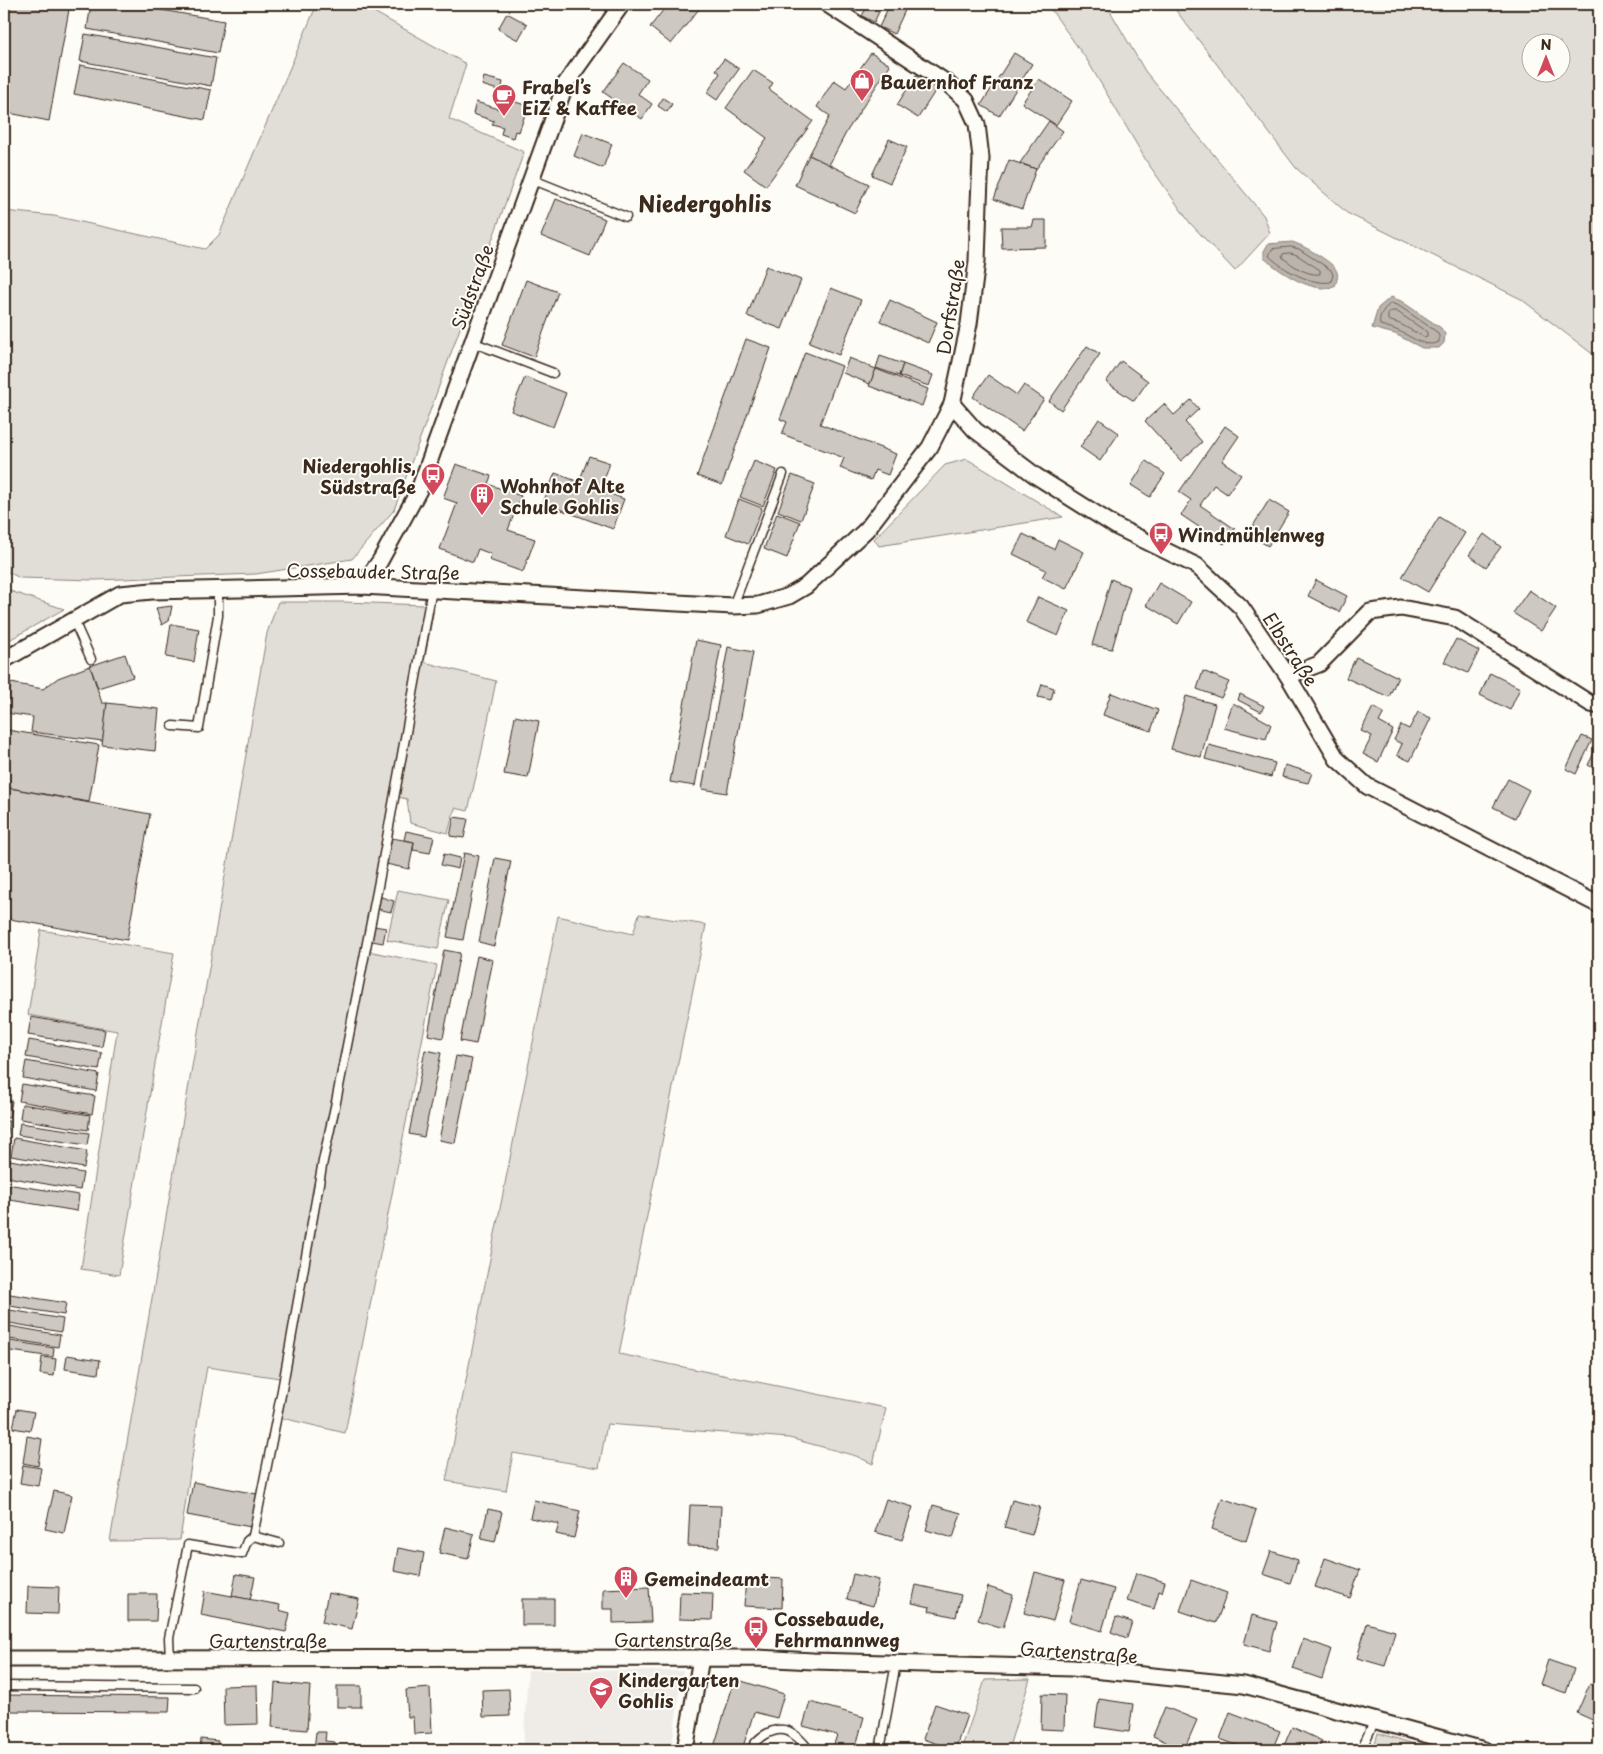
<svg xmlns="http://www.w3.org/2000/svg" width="1603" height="1754" font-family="'Playpen Sans',sans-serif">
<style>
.built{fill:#efece7}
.green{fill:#e1ded7;stroke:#8e847a;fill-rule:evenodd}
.water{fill:#bbb4ad;stroke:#887d74}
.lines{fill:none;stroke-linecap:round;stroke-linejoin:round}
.shore{stroke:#6e6157;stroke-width:1}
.building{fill:#cdc8c2;stroke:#3b2a1e}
.lane-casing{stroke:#3b2a1e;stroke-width:11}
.street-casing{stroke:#3b2a1e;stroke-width:19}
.lane{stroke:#fdfcf7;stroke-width:8}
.street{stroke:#fdfcf7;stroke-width:15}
.labels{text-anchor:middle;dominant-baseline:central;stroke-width:4;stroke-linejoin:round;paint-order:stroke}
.poi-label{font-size:18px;font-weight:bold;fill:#3b2a1e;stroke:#fdfcf7;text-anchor:start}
.street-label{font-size:18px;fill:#3b2a1e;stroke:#fdfcf7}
.district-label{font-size:22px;font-weight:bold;fill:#3b2a1e;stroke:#fdfcf7}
</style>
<rect width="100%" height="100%" fill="#fdfcf7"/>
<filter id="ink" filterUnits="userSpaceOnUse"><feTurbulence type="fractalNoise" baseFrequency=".02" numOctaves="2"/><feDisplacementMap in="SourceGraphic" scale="10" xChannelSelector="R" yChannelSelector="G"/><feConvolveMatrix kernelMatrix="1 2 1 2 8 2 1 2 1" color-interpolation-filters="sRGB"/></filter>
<g filter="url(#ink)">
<polygon class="built" points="528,1670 683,1671 671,1750 523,1750"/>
<g class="green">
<polygon points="317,4 360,4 466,64 449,119 524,152 394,510 352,559 256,574 95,580 20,578 4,570 4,211 54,216 205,249 219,235"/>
<polygon points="1047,4 1106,4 1145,71 1264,216 1270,233 1235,271 1190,223 1147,162 1087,60"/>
<path d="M1171,4h428v355l-78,-60 -174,-86 -51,-45zM1530,42h30v30h-30z"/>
<polygon points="967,459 1063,517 879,546 874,539 945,465"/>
<polygon points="4,589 64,609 4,643"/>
<polygon points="278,602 344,602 424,605 425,609 434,609 424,662 496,681 481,755 468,811 455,808 448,833 410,823 407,799 398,797 368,951 437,965 345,1433 278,1417 286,1379 207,1367 198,1418 180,1540 110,1541 267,633"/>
<polygon points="398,890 449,900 438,949 387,940"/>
<polygon points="639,914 706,925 619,1354 886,1408 873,1464 856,1456 789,1438 607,1424 599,1468 513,1453 506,1491 446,1481 558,916 633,934"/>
<polygon points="41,930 174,953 119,1275 81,1269 117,1031 28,1015"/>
<polygon points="1030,1679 1008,1750 961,1750 985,1680"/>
<polygon points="1378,1733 1434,1750 1373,1750"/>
</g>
<g class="water">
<path d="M1292,242c9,2 41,20 44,28 3,5 1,10 -1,16 -21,9 -55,-14 -71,-28v-7l4,-7z"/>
<polygon points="1391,297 1401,301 1441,328 1445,334 1444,343 1439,348 1422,348 1395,334 1372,328 1378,308"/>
</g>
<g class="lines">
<g class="shore">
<path d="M1291,247l8,2 32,21 2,5 -2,7c-21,3 -47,-12 -62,-26l3,-7z"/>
<path d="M1291,253l6,2 23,15v4c-13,2 -28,-9 -38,-17l1,-3z"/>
<path d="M1391,303l8,3 38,26 2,4v6c-15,7 -29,-7 -43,-12 -5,-2 -11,-4 -16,-5 -2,-10 4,-16 11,-22z"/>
<polygon points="1392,311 1396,311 1427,332 1427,336 1424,337 1400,324 1388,320 1388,315"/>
</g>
</g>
<g class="building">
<polygon points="4,4 70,4 49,121 4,112"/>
<polygon points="91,4 127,4 224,21 218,53 87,29"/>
<polygon points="668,4 703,4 671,44 650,27"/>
<polygon points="868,4 883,4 874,22 862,16"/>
<polygon points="890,4 908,4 894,34 879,27"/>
<polygon points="507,13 527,24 518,40 498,29"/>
<polygon points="85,34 216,58 211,86 80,61"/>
<polygon points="871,53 890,65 847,131 829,165 809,155 830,116 817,107 834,80 846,88"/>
<polygon points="1014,53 1032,64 999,116 981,105"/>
<polygon points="724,59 739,69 717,100 707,93 720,73 716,70"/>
<polygon points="624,63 648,79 638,94 652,104 642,119 603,92"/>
<polygon points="80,65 211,90 205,120 74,94"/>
<polygon points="753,70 773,83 769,89 813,121 766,186 744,170 767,138 726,108"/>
<polygon points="916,75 937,88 918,118 897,105"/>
<polygon points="484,77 503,82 501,91 482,85"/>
<polygon points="1039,79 1072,101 1056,125 1022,103"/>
<polygon points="503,98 528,106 519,132 515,131 513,138 501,134 503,127 492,124 494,121 473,114 476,102 499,109"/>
<polygon points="663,98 672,104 667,112 658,106"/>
<polygon points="1049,121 1063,131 1036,169 1020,163"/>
<polygon points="583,133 612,144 603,168 574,156"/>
<polygon points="889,139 907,147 890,183 872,175"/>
<polygon points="809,155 869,184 855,213 795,185"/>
<polygon points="1009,160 1036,169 1022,209 994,199"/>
<polygon points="556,199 605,219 590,256 541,236"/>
<polygon points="1034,220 1046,220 1046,247 1002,248 1001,227 1032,227"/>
<polygon points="766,266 801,280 782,329 747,316"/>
<polygon points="526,280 558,292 534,357 502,345"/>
<polygon points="831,288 861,300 839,355 809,343"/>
<polygon points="890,300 937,322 928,343 880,321"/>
<polygon points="746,339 771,348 722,485 697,476"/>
<polygon points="1087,346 1100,354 1061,410 1049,401"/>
<polygon points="805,352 842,366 820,424 896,454 888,475 875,470 871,480 840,468 844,458 782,434 787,422 780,419"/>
<polygon points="880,356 903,364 899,376 876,368"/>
<polygon points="849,358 876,369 870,384 843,373"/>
<polygon points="1121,361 1148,381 1134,401 1106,382"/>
<polygon points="903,364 933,375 929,386 899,376"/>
<polygon points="876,369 928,389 922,406 869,386"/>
<polygon points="988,375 1017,395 1024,385 1044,399 1022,431 973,397"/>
<polygon points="525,377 566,393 553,427 511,411"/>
<polygon points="1191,400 1199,409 1185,422 1202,442 1181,461 1145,421 1164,404 1174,415"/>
<polygon points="1099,419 1119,433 1100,461 1080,447"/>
<polygon points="1225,426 1239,436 1222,461 1241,474 1227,494 1214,485 1200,505 1235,529 1224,544 1181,515 1191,500 1179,492"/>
<polygon points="589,456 610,463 600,490 624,499 613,529 543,503 555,473 579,482"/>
<polygon points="754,461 777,470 763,506 740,497"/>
<polygon points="1146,461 1165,474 1150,497 1131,485"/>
<polygon points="456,464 491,476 488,484 521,496 508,530 535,539 523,572 489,560 491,554 478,549 473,562 440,549 457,503 443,498"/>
<polygon points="792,475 815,484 801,520 778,511"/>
<polygon points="739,499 762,508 748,544 726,535"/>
<polygon points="1269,500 1289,512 1268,546 1248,534"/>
<polygon points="777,513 800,522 787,558 764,549"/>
<polygon points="1439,517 1465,533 1428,592 1402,577"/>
<polygon points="1023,534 1054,549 1058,539 1084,552 1066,589 1042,577 1046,570 1013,554"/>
<polygon points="1484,534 1501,547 1486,567 1469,555"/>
<polygon points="1111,579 1130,587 1112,649 1092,645"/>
<polygon points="1316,580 1347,596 1339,612 1308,596"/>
<polygon points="1159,583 1191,602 1178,624 1146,605"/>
<polygon points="1529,590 1556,608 1541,631 1513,613"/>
<polygon points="1038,597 1069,611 1058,636 1026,622"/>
<polygon points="172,606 169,621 162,625 156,608"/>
<polygon points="171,624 199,629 194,662 166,657"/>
<polygon points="1456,639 1479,651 1468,673 1444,662"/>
<polygon points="696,640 721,645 695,786 670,782"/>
<polygon points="728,647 753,652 727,793 702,789"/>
<polygon points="125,654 133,677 98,688 90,666"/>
<polygon points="1356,657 1398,677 1389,697 1346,678"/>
<polygon points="90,666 102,703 107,703 103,741 31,732 33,717 6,713 11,683 43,689 58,678"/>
<polygon points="1203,671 1229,682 1221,698 1197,689"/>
<polygon points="1490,673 1520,688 1510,710 1480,695"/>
<polygon points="1042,684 1054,688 1051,700 1038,697"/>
<polygon points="1111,693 1158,710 1151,731 1103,715"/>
<polygon points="1240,694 1264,706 1261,712 1238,700"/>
<polygon points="1186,696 1215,704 1201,757 1171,749"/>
<polygon points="107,703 159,709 155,751 102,745"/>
<polygon points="1233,703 1271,724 1266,739 1224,728"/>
<polygon points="1373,707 1384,713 1379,722 1393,730 1378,762 1363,754 1372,736 1361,731"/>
<polygon points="1418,712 1431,718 1410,761 1397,755 1402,744 1394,740 1401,725 1409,729"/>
<polygon points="515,716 539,721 528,778 504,774"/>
<polygon points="4,724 8,725 4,749"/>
<polygon points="7,730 99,745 89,802 4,787 4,749"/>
<polygon points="1582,736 1592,740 1576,774 1566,769"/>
<polygon points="1599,743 1599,783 1593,780 1595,769 1588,765"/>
<polygon points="1209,745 1275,763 1271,777 1205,759"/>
<polygon points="1285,765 1312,773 1308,783 1282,777"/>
<polygon points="1508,779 1529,790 1515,818 1493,807"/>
<polygon points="4,787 150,814 127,940 4,918"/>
<polygon points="454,817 468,819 464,838 450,836"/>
<polygon points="406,831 434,837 430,853 413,850 414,842 404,840"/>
<polygon points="392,838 414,842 409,869 386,864"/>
<polygon points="464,853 479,856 463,940 447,937"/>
<polygon points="444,854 460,858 458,869 441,865"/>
<polygon points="495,858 511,861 494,946 479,942"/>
<polygon points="381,897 394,901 391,912 377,909"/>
<polygon points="374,926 386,928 383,943 372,941"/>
<polygon points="444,950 460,953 443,1038 428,1035"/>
<polygon points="477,956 493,960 476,1044 460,1041"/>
<polygon points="31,1017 105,1030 102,1047 28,1035"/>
<polygon points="29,1040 102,1053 99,1070 26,1057"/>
<polygon points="425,1050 441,1053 424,1137 409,1134"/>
<polygon points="456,1056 472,1059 455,1143 439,1140"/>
<polygon points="26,1061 99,1074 96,1091 23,1078"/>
<polygon points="22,1084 95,1096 92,1114 19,1101"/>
<polygon points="4,1100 12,1101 9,1118 4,1117"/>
<polygon points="22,1104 90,1115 88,1130 20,1119"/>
<polygon points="4,1121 9,1121 7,1138 4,1138"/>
<polygon points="20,1123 89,1133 87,1145 18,1135"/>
<polygon points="14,1138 87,1151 84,1168 11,1156"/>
<polygon points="10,1160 83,1173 80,1190 7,1177"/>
<polygon points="6,1184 79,1195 77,1211 4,1199"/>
<polygon points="4,1293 66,1303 64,1315 4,1305"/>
<polygon points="4,1309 63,1319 61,1332 4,1322"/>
<polygon points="4,1325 60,1335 58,1347 4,1338"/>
<polygon points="4,1340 54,1348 53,1357 4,1350"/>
<polygon points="67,1355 100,1360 98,1374 65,1369"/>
<polygon points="42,1357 56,1359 54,1376 40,1374"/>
<polygon points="17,1409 34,1412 30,1431 13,1428"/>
<polygon points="27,1436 42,1439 38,1466 23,1463"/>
<polygon points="23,1465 41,1468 38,1486 20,1483"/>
<polygon points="193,1482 257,1494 251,1527 187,1515"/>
<polygon points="54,1491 72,1495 64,1533 45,1529"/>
<polygon points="1222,1498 1256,1510 1246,1541 1212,1529"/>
<polygon points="886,1499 913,1507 902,1540 875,1532"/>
<polygon points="534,1500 580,1511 574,1538 556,1534 559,1524 530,1518"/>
<polygon points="1012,1500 1040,1507 1032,1535 1004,1528"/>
<polygon points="690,1505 721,1506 719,1547 688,1546"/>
<polygon points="933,1505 961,1513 953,1538 926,1530"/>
<polygon points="488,1509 502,1512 495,1542 481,1539"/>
<polygon points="445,1527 474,1534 468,1559 439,1553"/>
<polygon points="398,1548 424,1553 420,1576 394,1571"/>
<polygon points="1271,1551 1298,1560 1290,1583 1263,1574"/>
<polygon points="1325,1558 1360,1570 1350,1598 1315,1587"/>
<polygon points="1035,1572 1065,1580 1053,1621 1024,1613"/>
<polygon points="1136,1573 1165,1582 1162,1592 1159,1591 1154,1609 1127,1601"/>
<polygon points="236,1574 255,1577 250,1600 232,1596"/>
<polygon points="853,1574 879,1580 873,1606 847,1599"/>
<polygon points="746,1577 783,1579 782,1608 744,1606"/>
<polygon points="1081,1580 1114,1589 1102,1631 1069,1621"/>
<polygon points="1191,1580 1227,1593 1216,1623 1180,1611"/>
<polygon points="916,1585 961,1595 956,1617 929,1611 930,1607 912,1603"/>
<polygon points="28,1586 59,1587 58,1614 27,1613"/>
<polygon points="649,1587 651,1622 613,1623 613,1609 603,1609 603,1589"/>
<polygon points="988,1587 1013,1595 1003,1628 978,1620"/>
<polygon points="205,1591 280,1605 279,1610 290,1613 286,1632 201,1615"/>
<polygon points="680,1592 713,1593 712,1620 679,1619"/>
<polygon points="328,1593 359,1599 352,1629 322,1622"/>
<polygon points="128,1594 157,1594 156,1621 128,1621"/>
<rect x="522" y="1599" width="32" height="26"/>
<polygon points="1252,1615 1277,1622 1269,1651 1244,1644"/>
<polygon points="1116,1617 1132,1622 1127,1638 1111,1632"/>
<polygon points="1367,1623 1395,1631 1385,1666 1357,1658"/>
<polygon points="1303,1639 1331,1649 1322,1679 1293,1669"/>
<polygon points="1548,1660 1574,1669 1566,1693 1540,1684"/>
<polygon points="735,1679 784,1694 777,1718 754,1712 742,1750 713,1750"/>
<polygon points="275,1683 310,1686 307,1730 272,1727"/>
<polygon points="1590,1683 1599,1687 1599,1723 1577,1713"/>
<polygon points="257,1685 258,1724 224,1725 223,1686"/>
<rect x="337" y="1686" width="24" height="21"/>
<polygon points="430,1688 432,1733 414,1734 413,1717 408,1717 406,1690"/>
<polygon points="509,1689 510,1716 483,1717 482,1690"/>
<polygon points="1042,1694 1065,1695 1064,1730 1041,1729"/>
<polygon points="4,1695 170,1697 169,1712 4,1711"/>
<polygon points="1099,1699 1133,1704 1129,1732 1095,1727"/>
<polygon points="810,1702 864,1717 855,1750 832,1750 837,1735 803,1726"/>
<polygon points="935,1704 967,1715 955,1750 923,1739"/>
<polygon points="1165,1707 1197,1720 1184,1750 1153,1736"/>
<polygon points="1230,1712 1280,1731 1272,1750 1250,1750 1220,1739"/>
<polygon points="1292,1727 1322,1741 1318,1750 1282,1750"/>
<polygon points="316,1732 326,1732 325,1741 335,1742 334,1750 314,1750"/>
<polygon points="201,1739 218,1741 217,1750 200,1750"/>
</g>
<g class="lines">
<defs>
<g id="lane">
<polyline points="531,179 626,217"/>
<polyline points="472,342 553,373"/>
<polyline points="733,606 783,474"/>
<polyline points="74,621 91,659"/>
<polyline points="173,726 199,728 218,616 218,590"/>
<polyline points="253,1536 282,1390 323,1161 336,1102 380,876 432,589"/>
<polyline points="170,1659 169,1638 188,1545 242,1554 247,1541 253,1536 279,1543"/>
<polyline points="4,1686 194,1688"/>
<path d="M751,1750c5,-12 23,-24 37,-19 9,4 15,11 21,19"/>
<polyline points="880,1750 896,1663"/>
<polyline points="1361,1750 1375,1720"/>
</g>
<g id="street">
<polyline points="952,404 975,430 1036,476 1117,527 1197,566 1241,607 1288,676 1337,759 1367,786 1599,905"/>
<polyline points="362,586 380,561 419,490 566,83 622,4"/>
<polyline points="4,660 120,594 152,591 362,586 733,606 758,605 789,596 806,586 867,529 930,447 952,404 969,324 977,261 979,203 981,158 977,124 966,100 947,83 827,4"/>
<polyline points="1288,676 1319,664 1370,612 1401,608 1455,618 1591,704 1599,706"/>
<polyline points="4,1659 757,1658 813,1661 1072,1668 1244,1685 1484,1750"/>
<polyline points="685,1750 701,1658"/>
</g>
</defs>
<use href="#lane" class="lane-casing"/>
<use href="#street" class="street-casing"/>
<use href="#lane" class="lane"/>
<use href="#street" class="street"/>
</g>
</g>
<defs>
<symbol id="shop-pin" viewBox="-11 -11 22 30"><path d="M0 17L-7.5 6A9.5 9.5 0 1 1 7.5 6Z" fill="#d1495b" stroke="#fdfcf7"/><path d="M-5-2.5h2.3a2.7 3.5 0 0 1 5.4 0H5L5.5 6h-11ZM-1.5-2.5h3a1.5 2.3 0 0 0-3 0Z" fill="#fff"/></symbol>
<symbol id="cafe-pin" viewBox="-11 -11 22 30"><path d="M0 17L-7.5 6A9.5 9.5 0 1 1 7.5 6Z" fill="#d1495b" stroke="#fdfcf7"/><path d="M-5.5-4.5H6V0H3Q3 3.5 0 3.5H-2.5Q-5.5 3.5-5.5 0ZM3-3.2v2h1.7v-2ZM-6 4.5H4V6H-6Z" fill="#fff"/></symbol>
<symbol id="bus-pin" viewBox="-11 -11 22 30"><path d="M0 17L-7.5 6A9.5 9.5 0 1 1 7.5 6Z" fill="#d1495b" stroke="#fdfcf7"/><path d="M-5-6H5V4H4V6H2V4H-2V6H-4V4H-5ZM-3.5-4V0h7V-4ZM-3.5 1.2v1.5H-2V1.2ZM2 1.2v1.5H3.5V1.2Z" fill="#fff"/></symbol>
<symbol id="building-pin" viewBox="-11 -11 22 30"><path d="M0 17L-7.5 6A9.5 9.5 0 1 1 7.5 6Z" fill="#d1495b" stroke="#fdfcf7"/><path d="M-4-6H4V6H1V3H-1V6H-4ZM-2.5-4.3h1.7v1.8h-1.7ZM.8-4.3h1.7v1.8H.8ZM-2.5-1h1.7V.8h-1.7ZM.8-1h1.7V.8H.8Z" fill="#fff"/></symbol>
<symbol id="school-pin" viewBox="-11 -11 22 30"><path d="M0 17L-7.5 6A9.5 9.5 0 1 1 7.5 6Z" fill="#d1495b" stroke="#fdfcf7"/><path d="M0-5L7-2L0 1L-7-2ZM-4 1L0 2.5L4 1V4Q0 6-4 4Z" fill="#fff"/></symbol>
</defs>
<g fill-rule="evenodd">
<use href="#shop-pin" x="848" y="67" width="28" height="38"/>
<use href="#cafe-pin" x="490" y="82" width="28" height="38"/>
<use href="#bus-pin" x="419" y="461" width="28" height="38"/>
<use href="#building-pin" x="468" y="481" width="28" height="38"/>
<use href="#bus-pin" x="1147" y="520" width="28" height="38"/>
<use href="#building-pin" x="612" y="1564" width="28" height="38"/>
<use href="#bus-pin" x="742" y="1614" width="28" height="38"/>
<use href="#school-pin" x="587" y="1675" width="28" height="38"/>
</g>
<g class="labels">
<g class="poi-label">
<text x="880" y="81">Bauernhof Franz</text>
<text x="522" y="86">Frabel’s<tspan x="522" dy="21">EiZ &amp; Kaffee</tspan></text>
<text x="416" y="465" text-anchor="end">Niedergohlis,<tspan x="416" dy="21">Südstraße</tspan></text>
<text x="500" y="485">Wohnhof Alte<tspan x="500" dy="21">Schule Gohlis</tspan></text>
<text x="1178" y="534">Windmühlenweg</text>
<text x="644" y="1578">Gemeindeamt</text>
<text x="774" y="1618">Cossebaude,<tspan x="774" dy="21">Fehrmannweg</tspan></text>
<text x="618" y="1679">Kindergarten<tspan x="618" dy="21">Gohlis</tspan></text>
</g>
<g class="street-label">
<text transform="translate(472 287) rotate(-70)">Südstraße</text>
<text transform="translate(950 307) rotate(-81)">Dorfstraße</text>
<text transform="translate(373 571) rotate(1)">Cossebauder Straße</text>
<text transform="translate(1291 649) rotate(57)">Elbstraße</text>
<text x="673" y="1639">Gartenstraße</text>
<text x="268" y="1640">Gartenstraße</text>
<text transform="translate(1079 1652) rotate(4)">Gartenstraße</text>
</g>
<g class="district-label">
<text x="705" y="202">Niedergohlis</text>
</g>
</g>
<rect width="1603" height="1754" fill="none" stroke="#fdfcf7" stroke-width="20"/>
<rect x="10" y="10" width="1583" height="1734" fill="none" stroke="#3b2a1e" stroke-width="2" filter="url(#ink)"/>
<g transform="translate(1546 58)"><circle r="24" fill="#fdfcf7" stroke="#afa8a0"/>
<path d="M0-4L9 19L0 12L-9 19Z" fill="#d1495b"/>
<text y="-8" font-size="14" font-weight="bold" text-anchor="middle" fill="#3b2a1e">N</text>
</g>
</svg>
